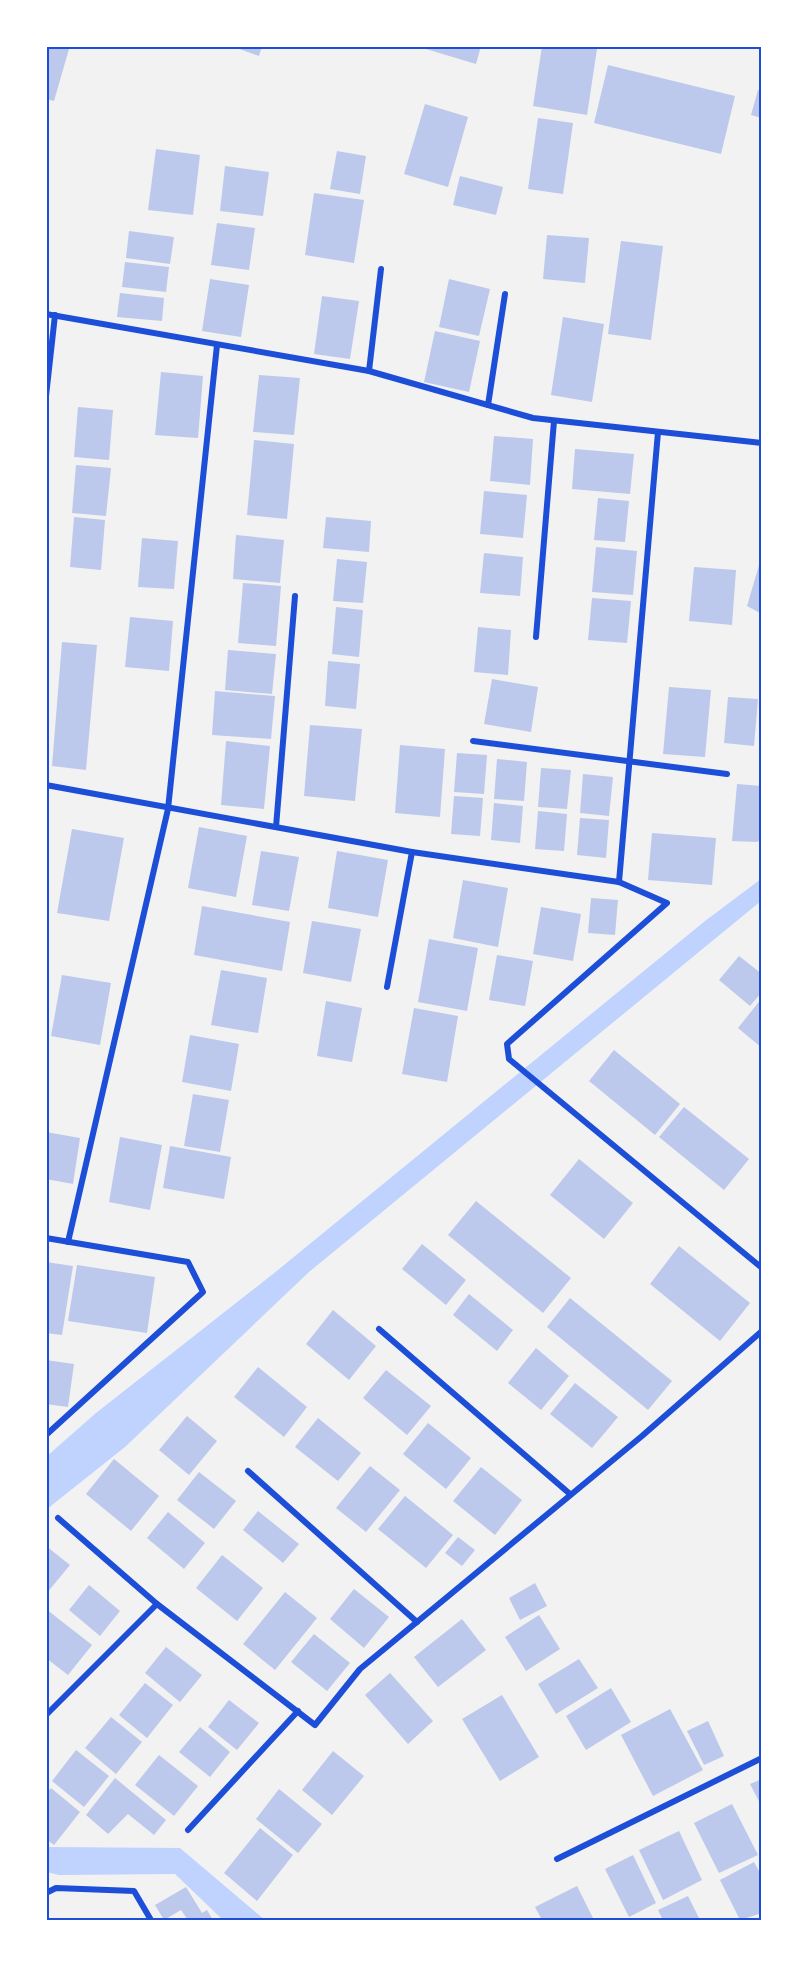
<svg xmlns="http://www.w3.org/2000/svg" width="808" height="1967" font-family="Barlow,sans-serif">
<style>
.water{fill:#bfd3fe}
.building{fill:#bdc9ec}
.lines{fill:none;stroke-linecap:round;stroke-linejoin:round}
.minor{stroke:#1d4ed8;stroke-width:6}
.neatline{fill:none;stroke:#1d4ed8;stroke-width:2}
</style>
<rect width="100%" height="100%" fill="#f2f2f2"/>
<g class="water">
<polygon points="761,879 761,901 309,1272 125,1447 47,1509 47,1456 96,1413 273,1274 705,921"/>
<polygon points="47,1847 180,1848 265,1920 223,1920 175,1874 59,1875 47,1872"/>
</g>
<g class="building">
<polygon points="46,46 69,49 54,101 46,99"/>
<polygon points="231,46 262,46 259,56"/>
<polygon points="416,46 481,46 476,64"/>
<polygon points="542,46 597,49 587,115 533,106"/>
<polygon points="608,65 735,96 721,154 594,123"/>
<polygon points="758,90 762,91 762,118 751,115"/>
<polygon points="425,104 468,117 448,187 404,174"/>
<polygon points="538,118 573,123 563,194 528,189"/>
<polygon points="156,149 200,155 193,215 148,210"/>
<polygon points="337,151 366,156 360,194 330,189"/>
<polygon points="225,166 269,172 263,216 220,211"/>
<polygon points="460,176 503,187 496,215 453,205"/>
<polygon points="314,193 364,200 354,263 305,255"/>
<polygon points="217,223 255,228 249,270 211,265"/>
<polygon points="129,231 174,237 170,264 126,258"/>
<polygon points="547,235 589,238 585,283 543,279"/>
<polygon points="621,241 663,246 651,340 608,334"/>
<polygon points="125,262 169,267 166,292 122,287"/>
<polygon points="210,279 249,285 241,337 202,331"/>
<polygon points="449,279 490,289 479,336 439,327"/>
<polygon points="120,293 164,298 162,321 117,317"/>
<polygon points="322,296 359,301 350,359 314,354"/>
<polygon points="563,317 604,324 592,402 551,395"/>
<polygon points="435,331 480,341 469,392 424,382"/>
<polygon points="161,372 203,376 198,438 155,435"/>
<polygon points="259,375 300,378 294,435 253,432"/>
<polygon points="78,407 113,410 109,460 74,457"/>
<polygon points="494,436 533,439 530,485 490,481"/>
<polygon points="254,440 294,444 287,519 247,515"/>
<polygon points="575,449 634,454 630,494 572,489"/>
<polygon points="76,465 111,468 106,516 72,513"/>
<polygon points="484,491 527,495 523,538 480,534"/>
<polygon points="598,498 629,501 625,542 594,540"/>
<polygon points="74,517 105,520 101,570 70,567"/>
<polygon points="326,517 371,521 369,552 323,548"/>
<polygon points="236,535 284,540 280,583 233,579"/>
<polygon points="142,538 178,541 174,589 138,587"/>
<polygon points="596,547 637,551 633,595 592,592"/>
<polygon points="484,553 523,557 520,596 480,593"/>
<polygon points="762,555 762,614 747,606"/>
<polygon points="337,559 367,562 363,603 333,601"/>
<polygon points="694,567 736,570 732,625 689,621"/>
<polygon points="243,583 281,586 276,646 238,643"/>
<polygon points="592,598 631,601 627,643 588,640"/>
<polygon points="336,607 363,610 359,657 332,654"/>
<polygon points="130,617 173,621 169,671 125,667"/>
<polygon points="478,627 511,630 508,675 474,672"/>
<polygon points="62,642 97,645 86,770 52,766"/>
<polygon points="228,650 276,654 272,694 225,690"/>
<polygon points="328,661 360,664 356,709 325,706"/>
<polygon points="492,679 538,687 531,732 484,724"/>
<polygon points="669,687 711,690 705,757 663,754"/>
<polygon points="215,691 275,696 271,739 212,735"/>
<polygon points="728,697 758,699 754,746 724,743"/>
<polygon points="310,725 362,729 355,801 304,796"/>
<polygon points="226,741 270,746 264,809 221,805"/>
<polygon points="400,745 445,749 440,817 395,813"/>
<polygon points="457,753 487,755 484,794 454,792"/>
<polygon points="497,759 527,762 524,801 494,799"/>
<polygon points="541,768 571,770 567,809 538,807"/>
<polygon points="583,774 613,777 609,816 580,813"/>
<polygon points="737,784 762,786 762,839 757,842 732,841"/>
<polygon points="454,796 483,798 480,836 451,834"/>
<polygon points="494,803 523,806 520,843 491,840"/>
<polygon points="538,811 567,814 564,851 535,849"/>
<polygon points="580,818 609,820 606,858 577,855"/>
<polygon points="199,827 247,836 236,897 188,888"/>
<polygon points="72,829 124,838 109,921 57,913"/>
<polygon points="652,833 716,838 712,885 648,880"/>
<polygon points="261,851 299,857 289,911 252,905"/>
<polygon points="337,851 388,860 378,917 328,908"/>
<polygon points="463,880 508,888 498,947 453,938"/>
<polygon points="591,898 618,900 615,935 588,933"/>
<polygon points="202,906 290,922 282,971 194,955"/>
<polygon points="541,907 581,914 573,961 533,954"/>
<polygon points="312,921 361,929 351,982 303,973"/>
<polygon points="429,939 478,948 467,1011 418,1002"/>
<polygon points="497,955 533,961 525,1006 489,1000"/>
<polygon points="739,956 762,974 762,992 750,1006 719,980"/>
<polygon points="221,970 267,978 258,1033 211,1025"/>
<polygon points="62,975 111,983 100,1045 51,1036"/>
<polygon points="762,998 762,1048 738,1028"/>
<polygon points="326,1001 362,1008 352,1062 317,1056"/>
<polygon points="414,1008 458,1016 447,1082 402,1074"/>
<polygon points="190,1035 239,1044 231,1091 182,1082"/>
<polygon points="614,1050 680,1104 655,1135 589,1081"/>
<polygon points="193,1094 229,1100 220,1152 184,1146"/>
<polygon points="684,1107 749,1159 724,1190 659,1137"/>
<polygon points="46,1132 80,1138 73,1184 46,1179"/>
<polygon points="120,1137 162,1145 150,1210 109,1202"/>
<polygon points="170,1146 231,1157 224,1199 163,1188"/>
<polygon points="579,1159 633,1203 604,1239 550,1195"/>
<polygon points="476,1201 571,1278 543,1313 448,1235"/>
<polygon points="422,1244 466,1280 446,1305 402,1269"/>
<polygon points="679,1246 750,1303 720,1341 650,1284"/>
<polygon points="46,1262 73,1266 62,1335 46,1333"/>
<polygon points="77,1265 155,1277 147,1333 68,1321"/>
<polygon points="469,1294 513,1330 497,1351 453,1315"/>
<polygon points="570,1298 672,1381 648,1410 547,1327"/>
<polygon points="333,1310 376,1346 349,1380 306,1344"/>
<polygon points="536,1348 569,1376 541,1410 508,1383"/>
<polygon points="46,1360 74,1364 68,1407 46,1404"/>
<polygon points="258,1367 307,1407 284,1437 234,1397"/>
<polygon points="386,1370 431,1406 407,1435 363,1398"/>
<polygon points="575,1383 618,1417 592,1448 550,1414"/>
<polygon points="187,1416 217,1441 189,1475 159,1450"/>
<polygon points="318,1418 361,1453 338,1481 295,1447"/>
<polygon points="428,1423 471,1458 446,1489 403,1454"/>
<polygon points="114,1459 159,1496 131,1531 86,1494"/>
<polygon points="370,1466 400,1490 366,1532 336,1508"/>
<polygon points="481,1467 522,1500 495,1535 453,1501"/>
<polygon points="199,1472 236,1501 214,1529 177,1500"/>
<polygon points="405,1496 453,1535 426,1568 378,1529"/>
<polygon points="258,1511 299,1544 283,1563 243,1530"/>
<polygon points="168,1512 205,1543 184,1569 147,1538"/>
<polygon points="458,1537 475,1550 462,1566 445,1553"/>
<polygon points="46,1546 70,1565 46,1594"/>
<polygon points="222,1555 263,1588 237,1621 196,1588"/>
<polygon points="535,1583 547,1606 520,1620 509,1598"/>
<polygon points="89,1585 120,1611 100,1636 69,1610"/>
<polygon points="354,1589 389,1617 364,1648 330,1619"/>
<polygon points="285,1592 317,1618 275,1670 243,1644"/>
<polygon points="46,1609 92,1645 68,1675 46,1658"/>
<polygon points="539,1615 560,1649 526,1671 505,1637"/>
<polygon points="462,1619 486,1650 438,1687 414,1657"/>
<polygon points="314,1634 350,1663 327,1691 291,1662"/>
<polygon points="166,1647 202,1675 180,1702 145,1673"/>
<polygon points="579,1659 598,1688 556,1714 538,1684"/>
<polygon points="390,1673 433,1721 408,1744 365,1695"/>
<polygon points="145,1683 173,1705 147,1738 119,1715"/>
<polygon points="611,1688 631,1722 586,1750 566,1716"/>
<polygon points="502,1695 539,1757 500,1781 462,1719"/>
<polygon points="229,1700 259,1723 237,1750 208,1727"/>
<polygon points="670,1709 703,1770 653,1796 621,1735"/>
<polygon points="111,1717 142,1742 116,1774 85,1748"/>
<polygon points="708,1721 724,1756 704,1765 687,1731"/>
<polygon points="200,1727 230,1752 210,1777 179,1752"/>
<polygon points="76,1750 109,1776 84,1807 52,1781"/>
<polygon points="333,1751 364,1776 332,1815 302,1790"/>
<polygon points="159,1755 198,1786 174,1816 135,1785"/>
<polygon points="115,1778 166,1820 154,1835 128,1814 108,1834 86,1815"/>
<polygon points="762,1779 762,1807 750,1784"/>
<polygon points="51,1788 80,1812 54,1845 46,1839 46,1794"/>
<polygon points="279,1789 322,1824 298,1853 256,1819"/>
<polygon points="732,1804 758,1855 719,1873 694,1823"/>
<polygon points="260,1828 293,1855 257,1901 224,1873"/>
<polygon points="679,1831 702,1880 663,1900 639,1850"/>
<polygon points="633,1855 656,1903 629,1917 605,1869"/>
<polygon points="754,1862 762,1877 762,1913 740,1920 720,1880"/>
<polygon points="577,1886 594,1920 542,1920 535,1907"/>
<polygon points="186,1887 202,1913 207,1910 213,1920 188,1920 181,1910 164,1920 155,1905"/>
<polygon points="688,1896 700,1920 663,1920 658,1910"/>
</g>
<g class="lines">
<g class="minor">
<polyline points="46,314 369,371 533,418 762,443"/>
<polyline points="369,371 381,269"/>
<polyline points="46,396 55,315"/>
<polyline points="488,405 505,294"/>
<polyline points="536,637 554,421"/>
<polyline points="473,741 727,774"/>
<polyline points="46,785 412,852 619,882 667,903 507,1044 509,1059 762,1268"/>
<polyline points="276,827 295,596"/>
<polyline points="619,882 658,432"/>
<polyline points="387,987 412,852"/>
<polyline points="46,1238 188,1262 203,1292 46,1435"/>
<polyline points="68,1242 168,809 217,345"/>
<polyline points="379,1329 570,1494"/>
<polyline points="248,1471 417,1622"/>
<polyline points="58,1518 157,1604 315,1725 360,1669 642,1436 762,1331"/>
<polyline points="46,1715 157,1604"/>
<polyline points="188,1830 298,1711"/>
<polyline points="557,1859 762,1758"/>
<polyline points="46,1893 56,1888 134,1891 151,1920"/>
</g>
</g>
<rect width="808" height="1967" fill="none" stroke="#ffffff" stroke-width="96"/>
<rect x="48" y="48" width="712" height="1871" class="neatline"/>
</svg>
